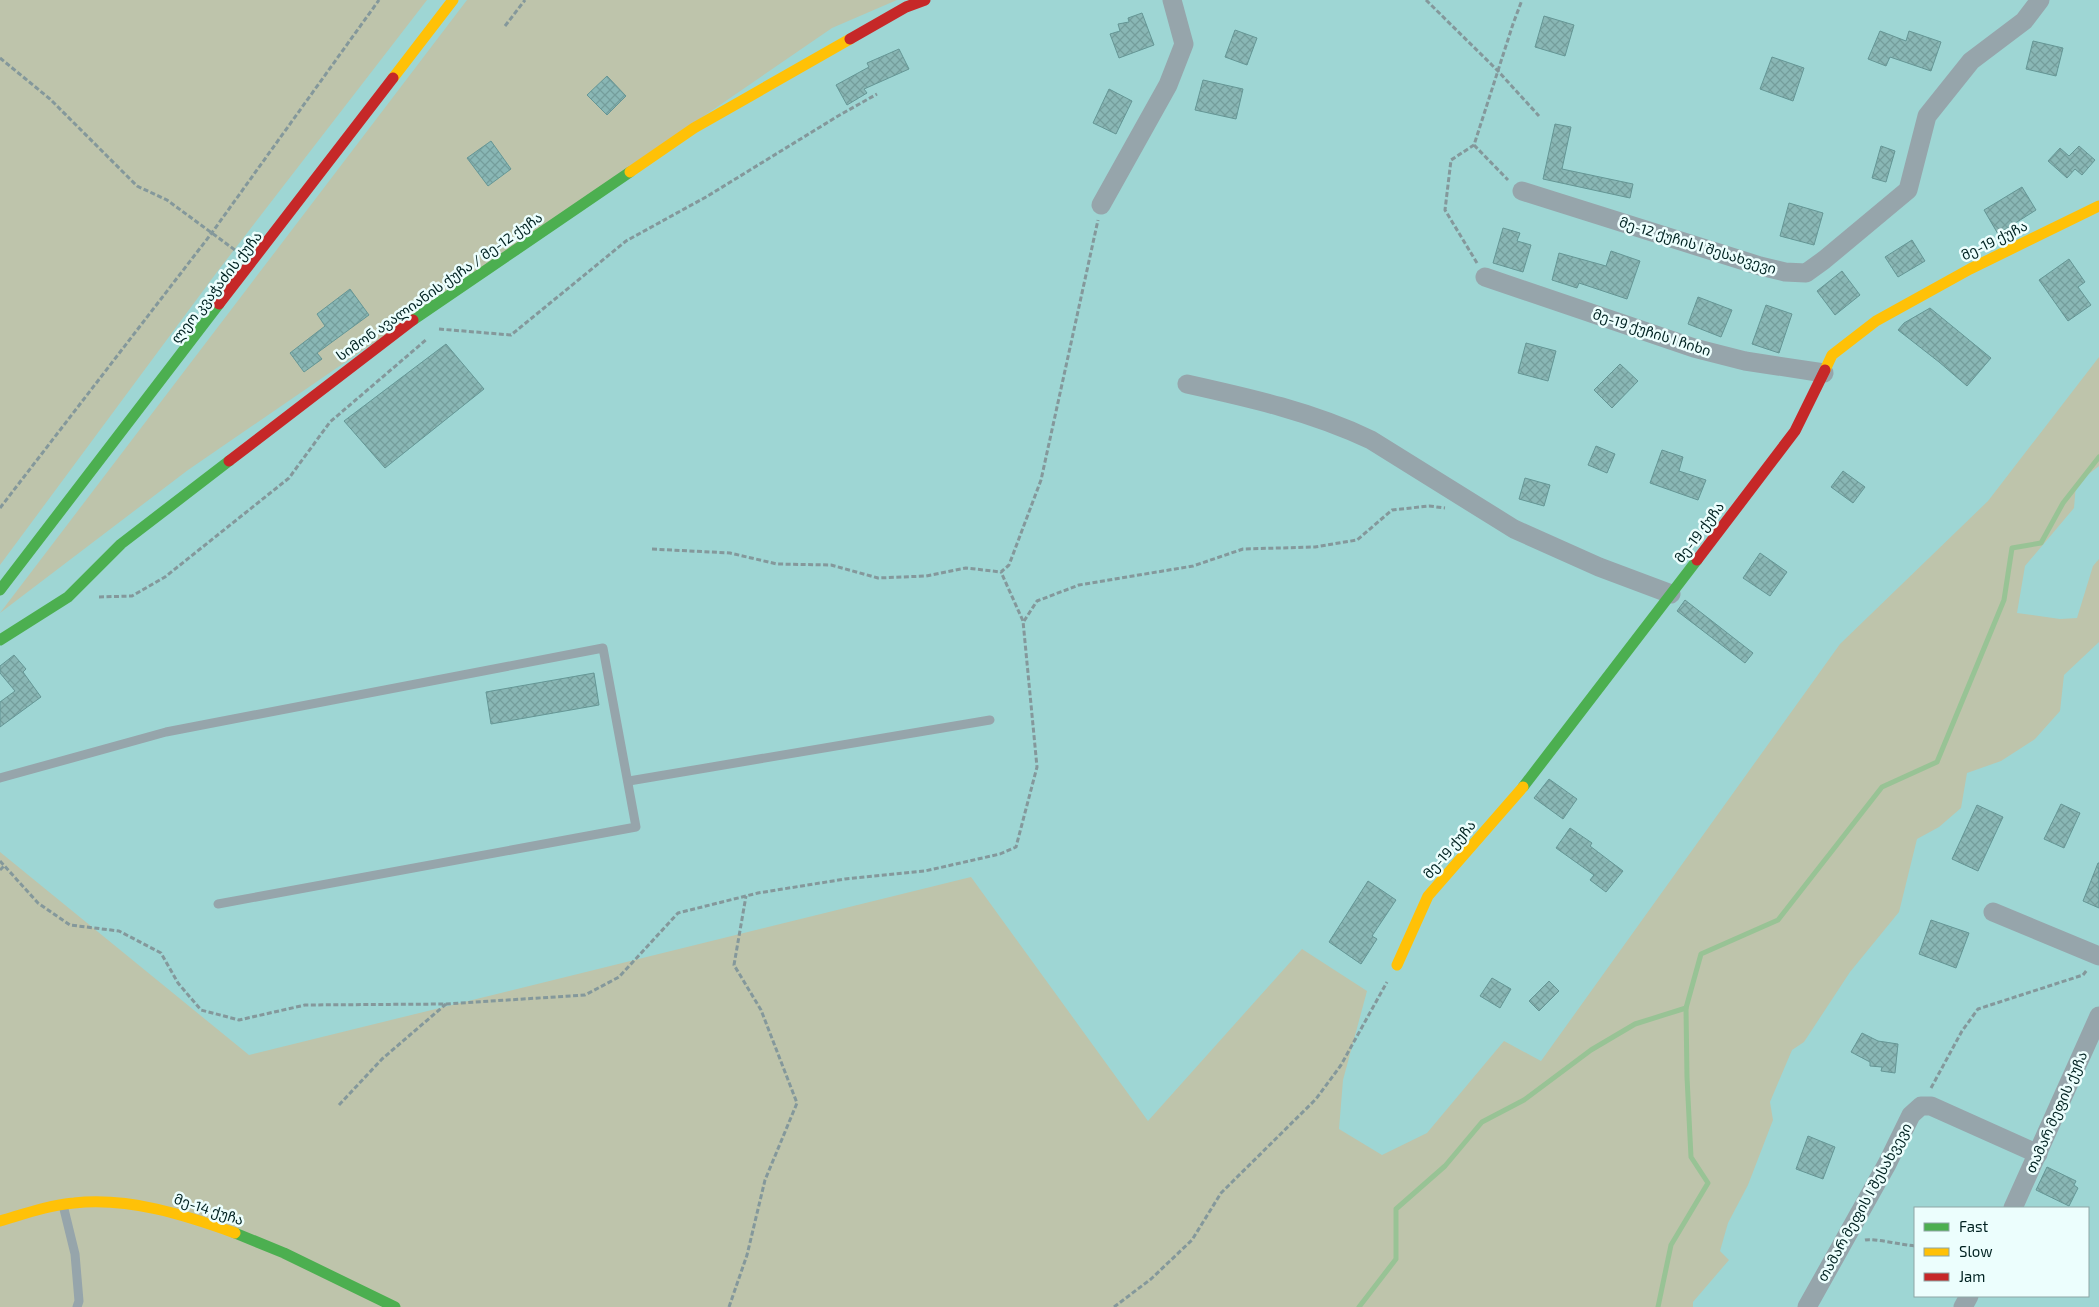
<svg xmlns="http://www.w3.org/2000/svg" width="2099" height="1307" font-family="'Exo 2','Noto Sans Georgian',sans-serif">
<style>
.green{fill:#bec4ab}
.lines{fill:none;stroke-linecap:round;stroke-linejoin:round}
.stream{stroke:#98c395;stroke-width:5}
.building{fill:url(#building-cross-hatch);stroke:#659695}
.path{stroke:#84989b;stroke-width:3;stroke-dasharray:5 2.5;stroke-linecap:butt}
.lane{stroke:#96a5ab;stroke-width:9}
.street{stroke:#96a5ab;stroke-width:19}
.fast{stroke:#4caf50;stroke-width:11}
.slow{stroke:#ffc107;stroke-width:11}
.jam{stroke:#c62828;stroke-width:11}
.labels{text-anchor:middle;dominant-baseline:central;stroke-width:5;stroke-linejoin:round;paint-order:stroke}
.street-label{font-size:14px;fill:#002221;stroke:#ecfefd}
</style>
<defs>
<pattern id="building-cross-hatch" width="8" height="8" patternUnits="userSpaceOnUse" patternTransform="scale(1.25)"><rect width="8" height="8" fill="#89b7b5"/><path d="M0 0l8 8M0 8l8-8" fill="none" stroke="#749d9b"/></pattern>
</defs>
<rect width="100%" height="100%" fill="#9ed6d4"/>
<g class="green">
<polygon points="0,0 427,0 217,272 0,565"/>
<polygon points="467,0 897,0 832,28 188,470 0,613"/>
<polygon points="2099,357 2099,466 2076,484 2074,508 2025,566 2017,613 2060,619 2077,618 2093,566 2099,559 2099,642 2064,675 2060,711 2035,739 2001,761 1967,773 1961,808 1939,827 1917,839 1899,912 1850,972 1804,1042 1792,1050 1770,1102 1773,1120 1748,1185 1728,1223 1720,1251 1729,1260 1693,1302 1693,1307 0,1307 0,852 249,1055 971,877 1148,1121 1302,949 1367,991 1343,1080 1339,1129 1382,1155 1427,1133 1504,1041 1541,1061 1840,644 1988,501"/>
</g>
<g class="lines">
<g class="stream">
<polyline points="1359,1307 1396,1259 1396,1209 1445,1166 1482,1122 1524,1100 1591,1050 1635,1024 1686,1008"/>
<polyline points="1658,1307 1671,1245 1708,1183 1691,1157 1687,1077 1686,1008 1701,954 1778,920 1882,787 1937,762 2004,600 2012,548 2041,543 2063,503 2099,457"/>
</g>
</g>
<g class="building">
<polygon points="1142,13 1154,45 1119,58 1110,34 1120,31 1118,24 1129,22 1128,18"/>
<polygon points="1544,16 1574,25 1565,56 1535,47"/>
<polygon points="1235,30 1257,38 1247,65 1225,57"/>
<polygon points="1880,31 1906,41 1909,31 1941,42 1931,71 1890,57 1886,66 1868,59"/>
<polygon points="2033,41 2063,48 2056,76 2026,69"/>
<polygon points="899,49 909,69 864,89 867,93 847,105 836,85 869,67 867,63"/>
<polygon points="1772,57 1804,68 1793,101 1760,89"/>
<polygon points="607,76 626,96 607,115 587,95"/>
<polygon points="1203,80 1243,89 1236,119 1195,110"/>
<polygon points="1109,89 1132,101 1116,134 1093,123"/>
<polygon points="1555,124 1571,127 1562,169 1633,184 1630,198 1543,179"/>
<polygon points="491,141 511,169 488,186 467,158"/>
<polygon points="1881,146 1895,151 1886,182 1872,178"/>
<polygon points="2079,146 2095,160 2082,175 2075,169 2067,178 2048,161 2060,148 2069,156"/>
<polygon points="2022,187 2036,210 1998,234 1984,210"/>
<polygon points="1789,203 1823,213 1814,245 1780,236"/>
<polygon points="1503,228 1520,233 1517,241 1531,245 1523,272 1493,263"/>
<polygon points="1912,240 1925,261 1898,277 1885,257"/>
<polygon points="1611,251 1640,261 1627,299 1579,283 1577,288 1552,280 1559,253 1606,266"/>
<polygon points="2069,259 2085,282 2078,287 2091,305 2068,321 2039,280"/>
<polygon points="1842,271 1860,295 1835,315 1817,291"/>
<polygon points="350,289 369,315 317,353 322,359 304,372 290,353 325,326 317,314"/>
<polygon points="1698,297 1732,310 1721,337 1688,324"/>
<polygon points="1766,305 1792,314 1779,353 1752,344"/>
<polygon points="1930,308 1991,358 1967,386 1939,362 1898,330 1904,323"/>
<polygon points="1526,343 1556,351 1548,381 1518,373"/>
<polygon points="446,344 484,389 385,468 344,421"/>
<polygon points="1620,364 1638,381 1612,408 1594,390"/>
<polygon points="1596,446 1615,454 1607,473 1588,465"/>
<polygon points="1662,450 1683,457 1679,471 1706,480 1698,500 1650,483"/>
<polygon points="1843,471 1865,487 1853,503 1831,487"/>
<polygon points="1525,478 1550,485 1544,506 1519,499"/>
<polygon points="1760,553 1787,572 1770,596 1743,578"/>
<polygon points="1685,600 1753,653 1745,663 1677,611"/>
<polygon points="14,655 26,669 23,672 41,697 0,727 0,702 15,691 0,673 0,666"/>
<polygon points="594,673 599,705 491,724 486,692"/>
<polygon points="1549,779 1577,799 1563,819 1534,798"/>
<polygon points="2061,804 2080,813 2064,848 2044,839"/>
<polygon points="1977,805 2003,817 1978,871 1952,859"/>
<polygon points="1570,828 1592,843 1590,846 1623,871 1606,892 1590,880 1594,875 1556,848"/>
<polygon points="2098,863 2099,863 2099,908 2083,901"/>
<polygon points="1368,881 1396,900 1372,936 1377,939 1361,964 1329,942"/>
<polygon points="1931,920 1969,933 1956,968 1919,954"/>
<polygon points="1492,978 1511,989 1500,1008 1480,996"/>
<polygon points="1549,981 1559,991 1539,1011 1529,1001"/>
<polygon points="1862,1033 1878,1041 1898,1044 1895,1073 1881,1071 1882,1067 1870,1066 1870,1062 1851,1052"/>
<polygon points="1808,1136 1835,1147 1823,1179 1796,1169"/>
<polygon points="2047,1167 2076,1181 2074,1185 2078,1188 2069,1206 2036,1190"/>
</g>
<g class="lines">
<g class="path">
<polyline points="1426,0 1498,71 1539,116"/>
<polyline points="505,26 525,0"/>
<polyline points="0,58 50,99 137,186 167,200 235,250"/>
<polyline points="1474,145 1508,180"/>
<polyline points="1477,263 1445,210 1451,160 1474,145 1513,24 1522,0"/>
<polyline points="439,329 511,335 626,241 706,197 838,116 877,94"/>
<polyline points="0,508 211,234 379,0"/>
<polyline points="652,549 730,553 777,564 831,565 878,578 926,576 966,568 1001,572 1009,565 1041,480 1098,220"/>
<polyline points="99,597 132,596 165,577 289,478 330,422 427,339"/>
<polyline points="1024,621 1037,601 1079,585 1193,566 1243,549 1315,547 1357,540 1392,510 1429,506 1445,508"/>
<polyline points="0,861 38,903 70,925 119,931 161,953 178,983 201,1010 239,1020 305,1005 446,1004 585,995 619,977 678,913 758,893 845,879 925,871 1000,854 1016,847 1037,767 1023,621 1001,572"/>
<polyline points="0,870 4,866"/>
<polyline points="1931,1088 1962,1031 1978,1009 2083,975 2087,970"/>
<polyline points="339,1105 382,1059 446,1004"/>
<path d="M1865,1240c8,-2 38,5 50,6"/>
<polyline points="729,1307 747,1255 765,1180 797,1103 761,1010 734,965 746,896"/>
<polyline points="1114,1307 1151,1279 1192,1240 1221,1193 1316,1099 1341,1065 1387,982"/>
</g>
<g class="lane">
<polyline points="0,778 166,732 603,648 636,827 218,904"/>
<polyline points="629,781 990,720"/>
<polyline points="63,1205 75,1254 79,1301 77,1307"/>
</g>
<g class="street">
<polyline points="1522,191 1760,266 1785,272 1806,273 1824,260 1908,190 1927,116 1971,61 2024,21 2040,0"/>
<polyline points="1101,205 1168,85 1184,44 1172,0"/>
<polyline points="1485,277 1694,348 1745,361 1824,373"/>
<path d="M1187,384c63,14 126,28 184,56l143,89 85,38 72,27"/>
<polyline points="1993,912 2099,956"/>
<polyline points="2013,1208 2099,1016"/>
<polyline points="1807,1307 1887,1164 1911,1115 1921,1106 1931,1106 2038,1154"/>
<polyline points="1963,1307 1969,1296"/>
</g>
<g class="fast">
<polyline points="413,320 630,172"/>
<polyline points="0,590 219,304"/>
<polyline points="0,640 68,597 121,544 229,461"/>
<polyline points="1523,787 1697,560"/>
<polyline points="235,1233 284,1253 395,1307"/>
</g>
<g class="slow">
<polyline points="393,78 453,0"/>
<polyline points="630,172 694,128 850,39"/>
<polyline points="1825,370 1832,355 1876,321 1970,269 2099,206"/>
<polyline points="1397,965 1428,896 1523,787"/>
<path d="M0,1221c24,-7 49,-16 74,-18 55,-6 111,12 161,30"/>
</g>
<g class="jam">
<polyline points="850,39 906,7 925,0"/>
<polyline points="219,304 393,78"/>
<polyline points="229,461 413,320"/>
<polyline points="1697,560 1795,431 1825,370"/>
</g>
</g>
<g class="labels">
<g class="street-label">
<text transform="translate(1994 240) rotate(-26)">მე-19 ქუჩა</text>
<text transform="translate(1698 245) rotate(17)">მე-12 ქუჩის I შესახვევი</text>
<text transform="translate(439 286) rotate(-35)">სიმონ ავალიანის ქუჩა / მე-12 ქუჩა</text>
<text transform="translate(216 287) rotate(-52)">ლეო კვაჭაძის ქუჩა</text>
<text transform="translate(1652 332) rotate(18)">მე-19 ქუჩის I ჩიხი</text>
<text transform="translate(1699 532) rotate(-53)">მე-19 ქუჩა</text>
<text transform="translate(1449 849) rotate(-49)">მე-19 ქუჩა</text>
<text transform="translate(2056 1112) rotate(-66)">თამარ მეფის ქუჩა</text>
<text transform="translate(1864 1202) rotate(-61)">თამარ მეფის I შესახვევი</text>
<text transform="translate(209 1209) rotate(18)">მე-14 ქუჩა</text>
</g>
</g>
<rect x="1914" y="1207" width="175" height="90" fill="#ecfefd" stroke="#8ea6a5"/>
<rect x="1924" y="1223" width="25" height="8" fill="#4caf50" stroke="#8ea6a5"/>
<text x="1959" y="1232" font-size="15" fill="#002221">Fast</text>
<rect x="1924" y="1248" width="25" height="8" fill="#ffc107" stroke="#8ea6a5"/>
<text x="1959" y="1257" font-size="15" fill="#002221">Slow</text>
<rect x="1924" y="1273" width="25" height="8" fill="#c62828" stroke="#8ea6a5"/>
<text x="1959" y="1282" font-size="15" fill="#002221">Jam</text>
</svg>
